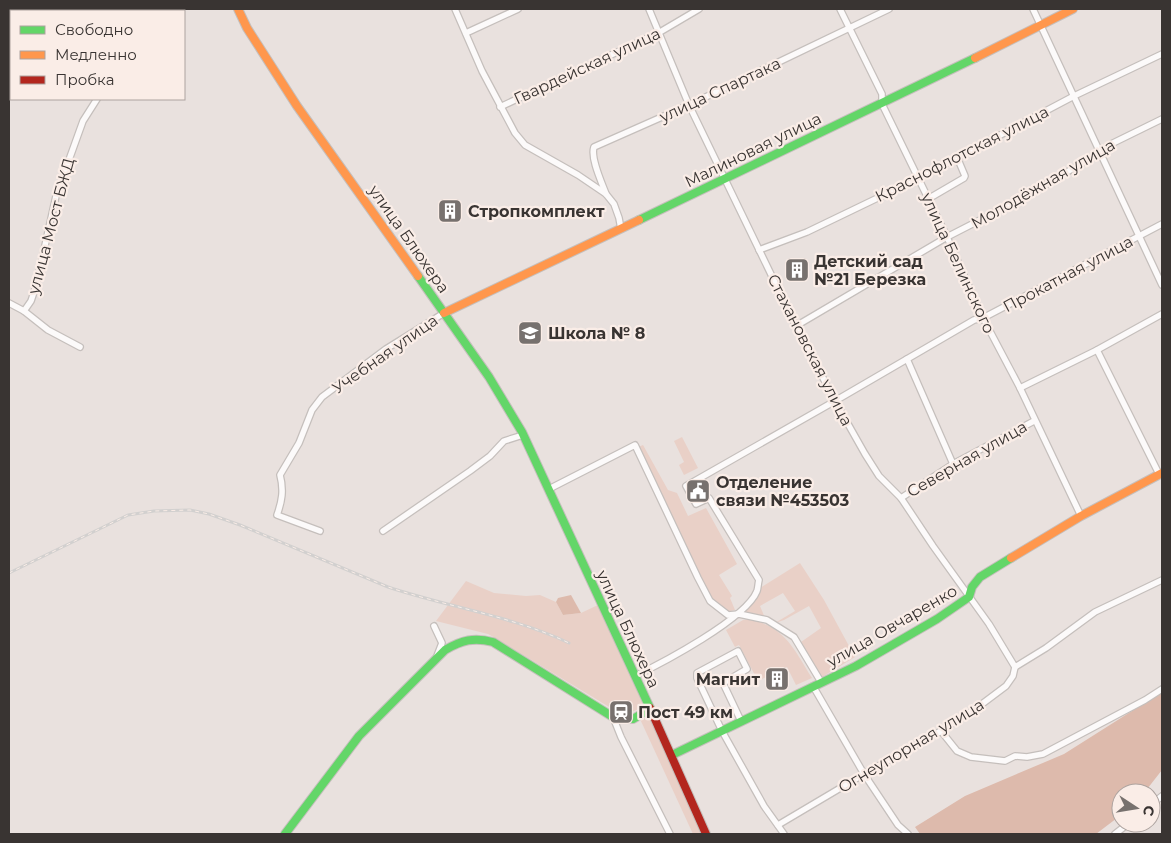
<svg xmlns="http://www.w3.org/2000/svg" width="1171" height="843" font-family="Montserrat,sans-serif">
<style>
.green{fill:#e9d0c7}
.forest{fill:#ddbaac}
.lines{fill:none;stroke-linecap:round;stroke-linejoin:round}
.street-casing{stroke:#c5bfbc;stroke-width:8}
.fast-casing{stroke:#c5bfbc;stroke-width:10}
.slow-casing{stroke:#c5bfbc;stroke-width:10}
.jam-casing{stroke:#c5bfbc;stroke-width:10}
.street{stroke:#fcfafa;stroke-width:5.5}
.fast{stroke:#63d668;stroke-width:8}
.slow{stroke:#ff974d;stroke-width:8}
.jam{stroke:#b3261e;stroke-width:8}
.rail-casing{stroke:#d2d0cf;stroke-width:3}
.rail{stroke:#faede7;stroke-width:1;stroke-dasharray:4;stroke-linecap:butt}
.labels{text-anchor:middle;dominant-baseline:central;stroke-width:4.5;stroke-linejoin:round;paint-order:stroke}
.street-label{font-size:16px;fill:#393432;stroke:#faede7}
.poi-label{font-size:16px;font-weight:bold;fill:#393432;stroke:#faede7;text-anchor:start}
</style>
<rect width="100%" height="100%" fill="#e9e1de"/>
<g class="green">
<polygon points="682,437 698,468 684,475 679,465 684,462 674,441"/>
<polygon points="643,445 668,490 677,493 688,516 706,508 737,564 719,575 732,596 730,598 735,610 727,612 711,599 638,447"/>
<polygon points="800,563 824,600 855,657 822,677 801,642 821,628 809,606 784,620 775,623 795,611 783,593 760,606 765,618 746,613 745,611 758,595 760,588"/>
<polygon points="466,581 494,593 526,596 540,595 556,602 563,615 581,613 598,605 644,702 641,708 627,714 619,713 497,639 488,634 436,621"/>
<path d="M750,619c37,10 43,29 62,59l-16,7 -9,-18 -29,14 -19,-36 -4,2 -9,-17 17,-10z"/>
<polygon points="644,717 649,717 656,729 703,834 693,834 640,719"/>
</g>
<g class="forest">
<polygon points="571,595 581,613 563,615 556,602 558,598"/>
<polygon points="1162,692 1162,770 1144,793 1121,793 1121,815 1096,834 920,834 915,827 965,796 1064,754"/>
</g>
<g class="lines">
<defs>
<g id="street">
<polyline points="455,9 482,71 515,133 525,145 578,175 606,194 614,204 619,218 621,229"/>
<polyline points="649,9 689,105 796,326 835,401 865,454 879,476 901,498 933,546 989,624 1015,667"/>
<polyline points="840,9 882,94 882,104 947,237 983,318 1020,388 1081,516"/>
<polyline points="1033,9 1162,285"/>
<polyline points="121,11 123,9"/>
<polyline points="466,33 518,9"/>
<polyline points="500,107 660,32 699,9"/>
<path d="M606,194c-4,-11 -16,-36 -12,-47l95,-42 200,-96"/>
<polyline points="928,199 964,178 965,176 957,157"/>
<polyline points="759,250 807,232 917,179 1074,96 1162,54"/>
<polyline points="9,303 24,311 31,301 36,286 56,196 83,121 97,99"/>
<polyline points="24,311 48,330 80,347"/>
<polyline points="796,326 947,237 1025,197 1099,153 1109,145 1162,119"/>
<polyline points="1097,350 1159,474"/>
<polyline points="907,359 953,464"/>
<polyline points="1020,388 1097,350 1162,314"/>
<polyline points="549,489 635,445 698,578 710,601 728,615 739,614 767,620 794,637 821,682"/>
<polyline points="901,498 953,464 1034,421"/>
<path d="M320,531l-43,-16c5,-14 7,-25 3,-40l19,-32 13,-33 10,-13 64,-48 58,-36"/>
<polyline points="383,531 470,471 490,456 504,441 523,435"/>
<polyline points="434,626 442,643 437,656"/>
<path d="M635,676c27,-13 111,-57 122,-85 1,-3 1,-7 2,-11l-50,-82 -13,6 -10,-18 149,-85 139,-81 9,-2 179,-94"/>
<polyline points="813,686 864,774 898,825 908,834"/>
<polyline points="613,717 621,737 670,834"/>
<polyline points="741,721 723,683 747,669 738,651 697,673 697,678 722,731 764,806 784,834"/>
<polyline points="941,731 957,751 971,757 1005,761 1015,756 1027,757 1043,754 1145,700 1162,689"/>
<polyline points="1151,805 1162,796"/>
<polyline points="778,825 864,774 941,731 978,707 1006,686 1013,676 1015,667 1046,648 1095,612 1162,580"/>
<polyline points="1115,834 1129,823"/>
</g>
<g id="fast">
<polyline points="639,220 975,58"/>
<polyline points="418,276 489,377 522,432 650,708"/>
<polyline points="672,755 856,666 937,619 969,597 972,587 980,577 1011,558"/>
<path d="M285,834l74,-98 86,-86c17,-10 29,-13 48,-8l120,75 20,2 17,-10"/>
</g>
<g id="slow">
<polyline points="238,9 247,28 297,106 418,276"/>
<polyline points="975,58 1073,9"/>
<polyline points="444,313 639,220"/>
<polyline points="1011,558 1081,516 1162,473"/>
</g>
<polyline id="jam" points="650,708 706,834"/>
</defs>
<use href="#street" class="street-casing"/>
<use href="#fast" class="fast-casing"/>
<use href="#slow" class="slow-casing"/>
<use href="#jam" class="jam-casing"/>
<use href="#street" class="street"/>
<use href="#fast" class="fast"/>
<use href="#slow" class="slow"/>
<use href="#jam" class="jam"/>
<defs>
<path id="rail" d="M9,573l119,-58 26,-4 36,-1 19,4 31,11 148,62c60,20 124,29 181,56"/>
</defs>
<use href="#rail" class="rail-casing"/>
<use href="#rail" class="rail"/>
</g>
<defs>
<symbol id="building-square" viewBox="-11 -11 22 22"><rect x="-9" y="-9" width="18" height="18" rx="4" fill="#77716e" stroke="#faede7"/><path d="M-4-6H4V6H1V3H-1V6H-4ZM-2.5-4.3h1.7v1.8h-1.7ZM.8-4.3h1.7v1.8H.8ZM-2.5-1h1.7V.8h-1.7ZM.8-1h1.7V.8H.8Z" fill="#fff"/></symbol>
<symbol id="school-square" viewBox="-11 -11 22 22"><rect x="-9" y="-9" width="18" height="18" rx="4" fill="#77716e" stroke="#faede7"/><path d="M0-5L7-2L0 1L-7-2ZM-4 1L0 2.5L4 1V4Q0 6-4 4Z" fill="#fff"/></symbol>
<symbol id="civic-square" viewBox="-11 -11 22 22"><rect x="-9" y="-9" width="18" height="18" rx="4" fill="#77716e" stroke="#faede7"/><path d="M-.6-6.5H3V-4.5H.6V-3L4-1V1h2V6H-6V1h2V-1L-.6-3ZM-1.2 2.5V6h2.4V2.5Z" fill="#fff"/></symbol>
<symbol id="station-square" viewBox="-11 -11 22 22"><rect x="-9" y="-9" width="18" height="18" rx="4" fill="#77716e" stroke="#faede7"/><path d="M-3-6H3Q5-6 5-4V2Q5 4 3 4L4.5 6H3L1.5 4h-3L-3 6H-4.5L-3 4Q-5 4-5 2V-4Q-5-6-3-6ZM-3.5-4v3h7v-3ZM-3.5 1v1.5H-2V1ZM2 1v1.5H3.5V1Z" fill="#fff"/></symbol>
</defs>
<g fill-rule="evenodd">
<use href="#building-square" x="436" y="197" width="28" height="28"/>
<use href="#building-square" x="783" y="256" width="28" height="28"/>
<use href="#school-square" x="516" y="319" width="28" height="28"/>
<use href="#civic-square" x="684" y="477" width="28" height="28"/>
<use href="#building-square" x="763" y="665" width="28" height="28"/>
<use href="#station-square" x="607" y="698" width="28" height="28"/>
</g>
<g class="labels">
<g class="street-label">
<text transform="translate(587 66) rotate(-25)">Гвардейская улица</text>
<text transform="translate(720 90) rotate(-25)">улица Спартака</text>
<text transform="translate(753 150) rotate(-26)">Малиновая улица</text>
<text transform="translate(962 154) rotate(-27)">Краснофлотская улица</text>
<text transform="translate(1043 184) rotate(-30)">Молодёжная улица</text>
<text transform="translate(51 226) rotate(-75)">улица Мост БЖД</text>
<text transform="translate(409 239) rotate(55)">улица Блюхера</text>
<text transform="translate(958 263) rotate(65)">улица Белинского</text>
<text transform="translate(1068 274) rotate(-28)">Прокатная улица</text>
<text transform="translate(810 350) rotate(63)">Стахановская улица</text>
<text transform="translate(385 354) rotate(-35)">Учебная улица</text>
<text transform="translate(967 459) rotate(-30)">Северная улица</text>
<text transform="translate(892 626) rotate(-30)">улица Овчаренко</text>
<text transform="translate(628 629) rotate(65)">улица Блюхера</text>
<text transform="translate(911 746) rotate(-31)">Огнеупорная улица</text>
</g>
<g class="poi-label">
<text x="468" y="211">Стропкомплект</text>
<text x="814" y="261">Детский сад<tspan x="814" dy="18">№21 Березка</tspan></text>
<text x="548" y="333">Школа № 8</text>
<text x="716" y="482">Отделение<tspan x="716" dy="18">связи №453503</tspan></text>
<text x="760" y="679" text-anchor="end">Магнит</text>
<text x="638" y="712">Пост 49 км</text>
</g>
</g>
<rect width="1171" height="843" fill="none" stroke="#393432" stroke-width="20"/>
<rect x="10" y="10" width="175" height="90" fill="#faede7" stroke="#ada39f"/>
<rect x="20" y="26" width="25" height="8" fill="#63d668" stroke="#ada39f"/>
<text x="55" y="35" font-size="15" fill="#393432">Свободно</text>
<rect x="20" y="51" width="25" height="8" fill="#ff974d" stroke="#ada39f"/>
<text x="55" y="60" font-size="15" fill="#393432">Медленно</text>
<rect x="20" y="76" width="25" height="8" fill="#b3261e" stroke="#ada39f"/>
<text x="55" y="85" font-size="15" fill="#393432">Пробка</text>
<g transform="translate(1136 808) rotate(102)"><circle r="24" fill="#faede7" stroke="#ada39f"/>
<path d="M0-4L9 19L0 12L-9 19Z" fill="#77716e"/>
<text y="-8" font-size="14" font-weight="bold" text-anchor="middle" fill="#393432">С</text>
</g>
</svg>
